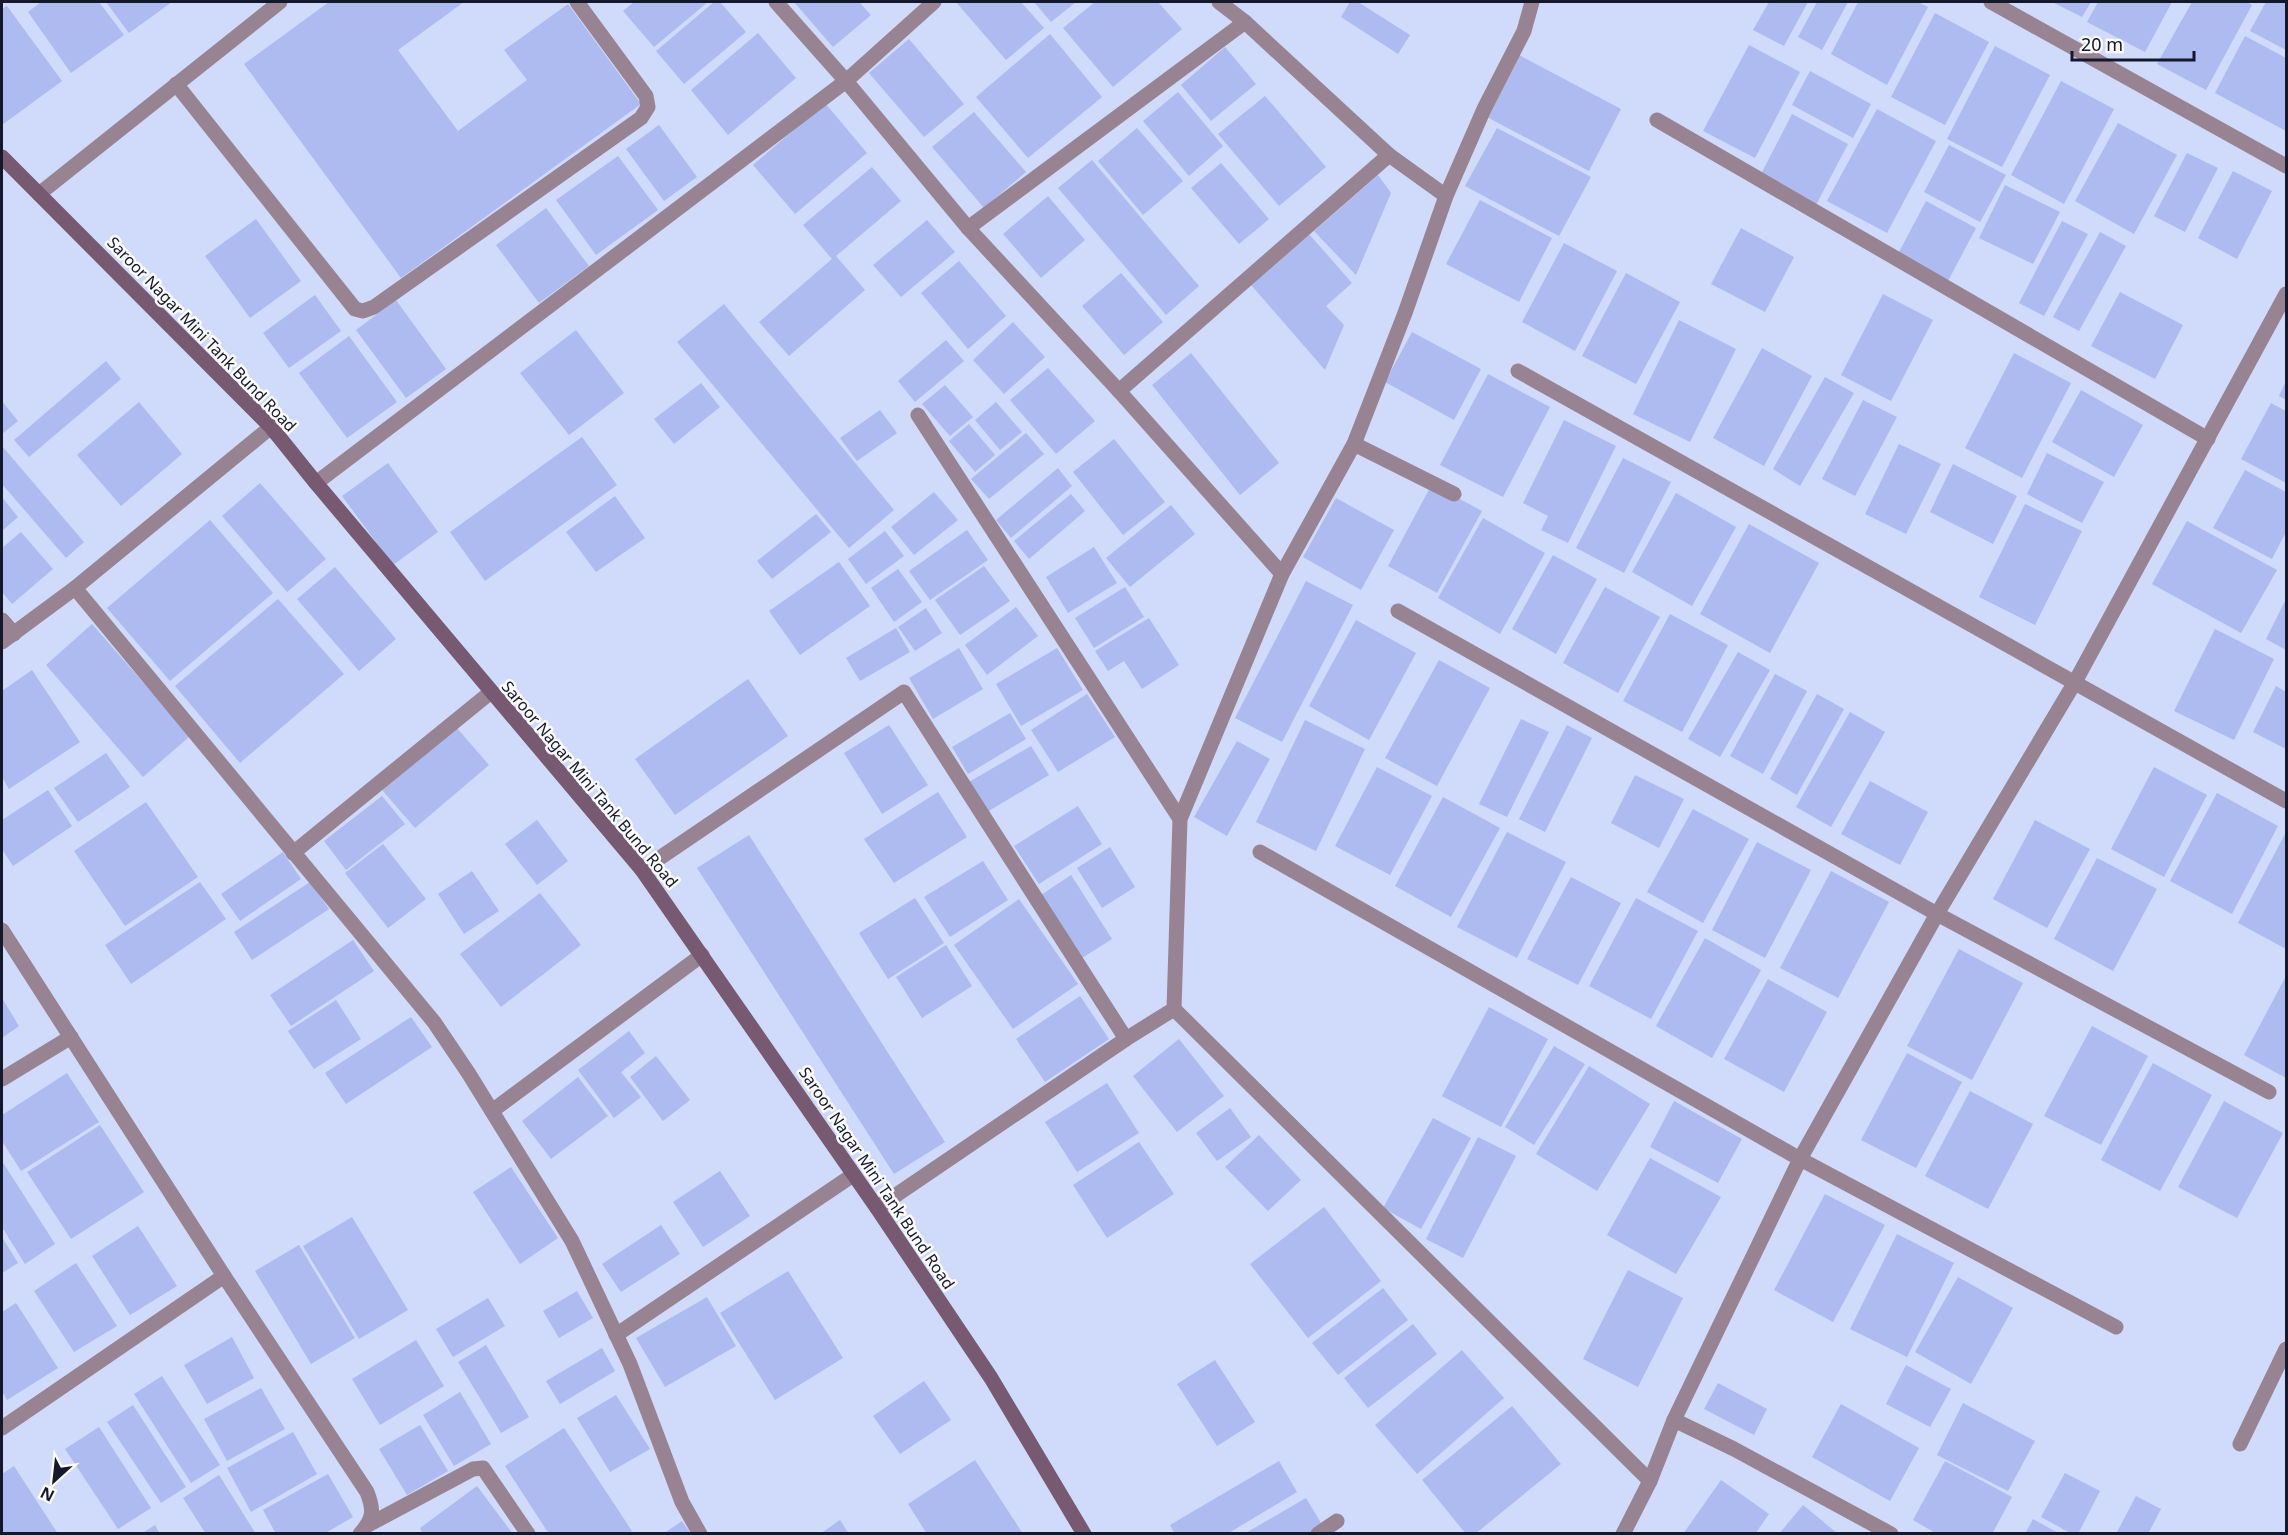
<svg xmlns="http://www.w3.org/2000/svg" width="2288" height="1535" font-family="'Noto Sans',sans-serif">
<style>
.building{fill:#adbbf0}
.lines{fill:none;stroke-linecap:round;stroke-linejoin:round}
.minor{stroke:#988393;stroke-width:15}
.tertiary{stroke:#988393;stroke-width:15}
.secondary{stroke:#775971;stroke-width:15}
.labels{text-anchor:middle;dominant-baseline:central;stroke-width:5;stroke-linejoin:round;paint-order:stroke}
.street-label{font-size:16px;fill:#14182b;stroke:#fcfcfc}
</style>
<rect width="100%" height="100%" fill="#d0dafa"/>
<g class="building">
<polygon points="41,2 99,2 124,35 71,73 28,12"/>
<polygon points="106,2 172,2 129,33"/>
<polygon points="329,2 464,2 398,50 458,131 527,80 504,50 568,4 641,104 401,278 244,64"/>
<polygon points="634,2 708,2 654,47 623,11"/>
<polygon points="714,2 720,2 746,32 684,84 656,51"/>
<polygon points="794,2 859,2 871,15 833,47"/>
<polygon points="956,2 1021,2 1044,28 1006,60"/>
<polygon points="1034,2 1076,2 1051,22"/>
<polygon points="1095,2 1158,2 1182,29 1113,87 1063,28"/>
<polygon points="1350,2 1358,2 1410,35 1398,54 1341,17"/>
<polygon points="1769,2 1808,2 1784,46 1753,30"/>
<polygon points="1817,2 1848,2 1822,50 1798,37"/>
<polygon points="1858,2 1918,2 1928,7 1887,85 1831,54"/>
<polygon points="2052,2 2091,2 2082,17"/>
<polygon points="2098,2 2172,2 2145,52 2087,22"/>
<polygon points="2192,2 2247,2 2252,5 2206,90 2157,64"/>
<polygon points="2266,2 2286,2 2286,50 2250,31"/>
<polygon points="7,6 62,81 2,125 2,9"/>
<polygon points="1935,13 1989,42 1945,125 1891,97"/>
<polygon points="758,33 796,78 728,135 691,90"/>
<polygon points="1050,34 1102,97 1028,158 976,97"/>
<polygon points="2245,36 2286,58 2286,131 2215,93"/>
<polygon points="909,39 964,104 924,137 869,73"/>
<polygon points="1749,45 1800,72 1755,158 1703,131"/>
<polygon points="1995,46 2050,75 2002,167 1947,139"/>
<polygon points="1225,47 1256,84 1211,121 1181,85"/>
<polygon points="1519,55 1621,109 1589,171 1487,117"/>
<polygon points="1810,71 1871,104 1853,138 1792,105"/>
<polygon points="2061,81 2114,109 2064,204 2011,175"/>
<polygon points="1178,92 1223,146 1189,176 1143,121"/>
<polygon points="1265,96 1326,167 1279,206 1218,134"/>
<polygon points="825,103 867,153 795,214 753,165"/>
<polygon points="1877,109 1936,141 1887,233 1827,201"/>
<polygon points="974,112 1026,172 984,208 932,147"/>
<polygon points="1792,114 1848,144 1816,205 1760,176"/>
<polygon points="2118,123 2177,155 2134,234 2075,201"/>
<polygon points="659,125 697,177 664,201 626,149"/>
<polygon points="1137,128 1183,181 1143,215 1098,161"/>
<polygon points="1497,128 1591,177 1559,236 1465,186"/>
<polygon points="1949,145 2006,175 1980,222 1924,192"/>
<polygon points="2187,153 2218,168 2185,232 2154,216"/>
<polygon points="618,156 658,210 596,255 556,200"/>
<polygon points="1092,160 1199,286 1166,315 1058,188"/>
<polygon points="1221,163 1269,219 1239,244 1191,188"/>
<polygon points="872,167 901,201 836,256 865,290 789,356 759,322 832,259 803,225"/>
<polygon points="2233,171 2272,191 2237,259 2198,238"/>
<polygon points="1378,175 1391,193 1356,275 1314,231"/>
<polygon points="2005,185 2060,212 2033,264 1979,238"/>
<polygon points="1048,196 1085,240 1041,278 1003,234"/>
<polygon points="1480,200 1552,238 1519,302 1446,264"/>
<polygon points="1926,201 1976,228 1948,281 1898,254"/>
<polygon points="546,208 589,266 539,303 496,245"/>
<polygon points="256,219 301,281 250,318 205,256"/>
<polygon points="927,220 955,252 901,297 873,265"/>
<polygon points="2062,221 2088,234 2044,316 2019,303"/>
<polygon points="1741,228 1794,257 1765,312 1711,284"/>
<polygon points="2100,232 2126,246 2079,331 2053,317"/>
<polygon points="1309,234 1352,283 1326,306 1344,325 1325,370 1251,285"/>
<polygon points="1564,243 1617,271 1575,351 1522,322"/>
<polygon points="959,261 1006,316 968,349 921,293"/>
<polygon points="1121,273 1163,322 1124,355 1082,306"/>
<polygon points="1626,273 1680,302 1636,384 1582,356"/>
<polygon points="2120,292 2183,325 2155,379 2091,346"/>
<polygon points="1883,294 1933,320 1891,401 1841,375"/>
<polygon points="315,295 341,331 289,368 263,333"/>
<polygon points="396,300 446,369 406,398 356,330"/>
<polygon points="724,304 894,510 849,548 677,342"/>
<polygon points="1679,320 1736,349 1690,442 1633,414"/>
<polygon points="1013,322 1045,357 1004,394 973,360"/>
<polygon points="576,330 624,393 569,435 520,373"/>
<polygon points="1412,332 1481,369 1454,420 1385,382"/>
<polygon points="349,336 397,402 347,438 299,373"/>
<polygon points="946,340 964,361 915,402 898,381"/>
<polygon points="1762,348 1812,376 1764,466 1713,438"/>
<polygon points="1191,353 1279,463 1240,495 1152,385"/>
<polygon points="2014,353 2071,383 2022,478 1965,448"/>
<polygon points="106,361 121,379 29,457 14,440"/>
<polygon points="1048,368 1095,421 1056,454 1010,400"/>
<polygon points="1488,374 1550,407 1503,497 1440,465"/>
<polygon points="1825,377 1854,393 1800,486 1773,469"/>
<polygon points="2286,381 2286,400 2279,396"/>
<polygon points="701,383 720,407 674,444 654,419"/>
<polygon points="945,385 973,417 950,436 922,404"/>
<polygon points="2081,390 2143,425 2114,477 2052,442"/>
<polygon points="1863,400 1897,417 1855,496 1822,479"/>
<polygon points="2,401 18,421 2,434"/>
<polygon points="139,402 182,454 121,506 77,455"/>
<polygon points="996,402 1022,432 1000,450 975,420"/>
<polygon points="2271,403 2286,411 2286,483 2241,459"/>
<polygon points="880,410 897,433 857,461 840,438"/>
<polygon points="1564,420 1616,446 1568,543 1541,530 1548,516 1523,503"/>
<polygon points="969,424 995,455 975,472 949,441"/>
<polygon points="1026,433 1044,454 989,499 971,479"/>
<polygon points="582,437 617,485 485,581 450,532"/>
<polygon points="1114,439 1165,502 1123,535 1073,472"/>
<polygon points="1899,444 1941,464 1906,534 1865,514"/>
<polygon points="2,446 84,542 66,558 2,484"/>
<polygon points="2047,453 2104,482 2082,523 2027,494"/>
<polygon points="1623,458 1671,482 1624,573 1576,548"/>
<polygon points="388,463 438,532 393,565 342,496"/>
<polygon points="1953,464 2017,496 1993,544 1930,512"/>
<polygon points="1058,468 1072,486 1011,538 996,520"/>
<polygon points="2245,470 2286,492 2286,532 2272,559 2213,528"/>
<polygon points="260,483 326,559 287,592 222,516"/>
<polygon points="1432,484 1482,511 1437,593 1388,566"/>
<polygon points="934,492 958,520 914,555 891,527"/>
<polygon points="1676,493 1736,527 1692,606 1632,572"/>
<polygon points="1071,494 1085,511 1029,559 1014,541"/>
<polygon points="615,496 645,538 596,572 566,532"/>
<polygon points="2,497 18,517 2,531"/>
<polygon points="1336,498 1394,530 1361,590 1303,557"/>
<polygon points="2025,504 2082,531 2035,625 1979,597"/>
<polygon points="1171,505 1195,534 1130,587 1106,558"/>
<polygon points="816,514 831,532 772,579 757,561"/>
<polygon points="1483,518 1545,553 1500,634 1438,598"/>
<polygon points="210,520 273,593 170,681 107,608"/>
<polygon points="2187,521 2277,570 2241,633 2152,584"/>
<polygon points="1749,524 1819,563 1770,653 1700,614"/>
<polygon points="967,530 988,560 930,600 909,571"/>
<polygon points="885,531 904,556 866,584 848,559"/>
<polygon points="21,532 53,569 12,604 2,592 2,548"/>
<polygon points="1094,547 1117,583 1068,613 1046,577"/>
<polygon points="1553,555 1597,579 1556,654 1512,629"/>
<polygon points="839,562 870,606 800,655 769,611"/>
<polygon points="984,566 1010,601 960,635 935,600"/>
<polygon points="335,567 396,639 359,671 297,599"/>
<polygon points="898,569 922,602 894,622 871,588"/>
<polygon points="1306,581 1353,605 1282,742 1235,718"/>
<polygon points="1125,587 1144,617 1094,648 1075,618"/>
<polygon points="1605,587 1660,617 1618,693 1563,663"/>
<polygon points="278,599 344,674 240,763 175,686"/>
<polygon points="2286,599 2286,650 2266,639"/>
<polygon points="1016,607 1038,636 987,675 965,645"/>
<polygon points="926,608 942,633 915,651 898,627"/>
<polygon points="1670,614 1728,645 1682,732 1623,701"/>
<polygon points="1149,618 1179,665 1142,689 1124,661 1108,671 1095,651"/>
<polygon points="1356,620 1416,653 1369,740 1309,706"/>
<polygon points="92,624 190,736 143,777 46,665"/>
<polygon points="896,628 910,652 860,681 846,658"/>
<polygon points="2215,629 2274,659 2234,740 2174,711"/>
<polygon points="959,648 983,689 933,719 909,678"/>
<polygon points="1057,648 1083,690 1021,726 996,684"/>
<polygon points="1738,652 1770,670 1720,757 1688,739"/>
<polygon points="1439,660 1490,688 1437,786 1385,758"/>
<polygon points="32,670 80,742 9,789 2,777 2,691"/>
<polygon points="1775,674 1807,691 1763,774 1730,756"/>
<polygon points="748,679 788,736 675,815 635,759"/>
<polygon points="2276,686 2286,692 2286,749 2253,732"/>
<polygon points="1087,694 1115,737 1058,772 1031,730"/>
<polygon points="1817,694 1844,709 1797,795 1770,779"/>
<polygon points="1850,712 1885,732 1831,827 1796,807"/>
<polygon points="1010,713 1026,739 968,774 952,747"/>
<polygon points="1521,719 1549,732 1507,817 1479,804"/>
<polygon points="1305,720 1365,749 1316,851 1256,822"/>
<polygon points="889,725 928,785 882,814 844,753"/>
<polygon points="1567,725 1592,738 1545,832 1519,819"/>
<polygon points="456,727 489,765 415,828 382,790"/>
<polygon points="1237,741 1270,759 1227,836 1194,817"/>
<polygon points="1031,746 1049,775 987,812 969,782"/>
<polygon points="106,753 130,787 78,822 54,788"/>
<polygon points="1377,767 1432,796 1390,875 1335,846"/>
<polygon points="2154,767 2207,795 2164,877 2111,849"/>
<polygon points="1635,775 1684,799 1659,848 1611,823"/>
<polygon points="1870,781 1928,812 1900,865 1841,834"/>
<polygon points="48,790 72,826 13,866 2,849 2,820"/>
<polygon points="938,792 967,837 894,883 864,839"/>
<polygon points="2217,793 2278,826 2232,914 2170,881"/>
<polygon points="382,796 405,824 346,870 324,841"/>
<polygon points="1443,797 1500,828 1451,917 1395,886"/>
<polygon points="146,802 198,877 125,926 74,851"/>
<polygon points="1078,806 1102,844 1039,884 1014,846"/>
<polygon points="1693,809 1749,839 1703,923 1647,892"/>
<polygon points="537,820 568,861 537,885 505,844"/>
<polygon points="2035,820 2090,849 2047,928 1993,899"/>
<polygon points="1507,832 1566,862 1517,958 1457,927"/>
<polygon points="2286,832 2286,949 2238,923"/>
<polygon points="749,835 945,1142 894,1174 697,868"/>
<polygon points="1757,842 1811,870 1765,958 1712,930"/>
<polygon points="383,844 426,899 388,928 345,873"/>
<polygon points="1110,847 1135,887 1102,908 1077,868"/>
<polygon points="283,852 301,879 240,921 221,894"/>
<polygon points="2097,858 2157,889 2113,971 2054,939"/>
<polygon points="983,861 1008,900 950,937 924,897"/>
<polygon points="472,871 499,911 464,934 438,894"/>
<polygon points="1831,871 1889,902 1838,998 1780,968"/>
<polygon points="1071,875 1112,939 1082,958 1041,895"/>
<polygon points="1571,877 1621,903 1578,985 1527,959"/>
<polygon points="200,882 226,919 131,984 105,945"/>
<polygon points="310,882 329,909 252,960 234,932"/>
<polygon points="540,893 581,945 501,1007 460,954"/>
<polygon points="915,898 944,943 888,979 859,933"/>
<polygon points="1636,898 1698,931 1651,1019 1589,986"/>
<polygon points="1019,899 1078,984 1013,1029 954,945"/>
<polygon points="1705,938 1761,970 1712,1058 1656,1026"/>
<polygon points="353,940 374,971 291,1026 270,995"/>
<polygon points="946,945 972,986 922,1018 896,977"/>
<polygon points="1959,949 2023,983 1972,1080 1907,1046"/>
<polygon points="2286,976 2286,1078 2244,1055"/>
<polygon points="1768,979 1827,1012 1784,1092 1724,1059"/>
<polygon points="1080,996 1109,1039 1045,1082 1016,1039"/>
<polygon points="2,998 19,1026 2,1038"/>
<polygon points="336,1000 361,1039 314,1069 288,1031"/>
<polygon points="1489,1007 1548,1039 1501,1127 1442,1096"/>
<polygon points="411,1017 432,1047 346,1104 325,1073"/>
<polygon points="2092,1026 2148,1056 2101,1145 2044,1116"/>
<polygon points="629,1031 645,1053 621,1072 641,1097 614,1118 578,1070"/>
<polygon points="1179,1039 1224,1096 1177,1132 1133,1076"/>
<polygon points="1554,1046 1585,1064 1534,1145 1505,1127"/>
<polygon points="1907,1053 1962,1082 1916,1168 1861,1140"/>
<polygon points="656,1056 690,1100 663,1121 630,1077"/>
<polygon points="2153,1063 2212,1095 2160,1191 2101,1160"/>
<polygon points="1589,1066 1650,1104 1597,1191 1536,1154"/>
<polygon points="67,1073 99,1122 21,1171 2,1141 2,1115"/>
<polygon points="578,1077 608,1116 551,1159 522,1121"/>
<polygon points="1107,1083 1139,1133 1077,1172 1045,1122"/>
<polygon points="1970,1091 2033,1124 1988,1209 1925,1176"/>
<polygon points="1674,1101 1742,1139 1718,1183 1650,1147"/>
<polygon points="2224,1101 2283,1133 2237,1218 2178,1187"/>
<polygon points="1230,1108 1251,1137 1217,1161 1196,1133"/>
<polygon points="1433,1118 1471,1138 1421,1229 1383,1208"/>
<polygon points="100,1125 144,1192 71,1239 27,1172"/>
<polygon points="1259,1135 1301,1180 1268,1211 1225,1167"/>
<polygon points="1478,1137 1516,1156 1463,1258 1426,1239"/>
<polygon points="1139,1142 1174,1194 1107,1238 1073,1185"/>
<polygon points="1650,1158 1721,1197 1676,1274 1607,1235"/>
<polygon points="2,1161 55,1244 25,1264 2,1227"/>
<polygon points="511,1167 558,1238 520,1264 473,1192"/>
<polygon points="720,1171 750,1216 703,1247 673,1202"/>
<polygon points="1825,1194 1885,1225 1833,1322 1774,1290"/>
<polygon points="1324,1207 1381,1281 1308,1338 1250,1264"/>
<polygon points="352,1217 408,1310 359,1339 303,1246"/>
<polygon points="661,1225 680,1254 621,1292 602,1264"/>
<polygon points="138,1226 177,1286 130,1315 92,1256"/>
<polygon points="1897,1234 1954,1263 1907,1357 1850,1329"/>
<polygon points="2,1237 18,1263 2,1273"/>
<polygon points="299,1245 355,1338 311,1364 255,1271"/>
<polygon points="76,1263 117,1326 74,1352 34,1291"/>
<polygon points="1628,1270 1683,1298 1638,1387 1583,1359"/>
<polygon points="788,1271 843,1358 775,1400 720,1313"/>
<polygon points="1958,1277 2013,1308 1971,1384 1915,1352"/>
<polygon points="1383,1288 1408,1320 1338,1375 1312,1343"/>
<polygon points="577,1291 593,1318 559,1338 543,1311"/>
<polygon points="707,1297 736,1346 665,1387 636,1338"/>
<polygon points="488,1298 505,1326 453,1357 436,1329"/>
<polygon points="16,1303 58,1368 7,1400 2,1391 2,1312"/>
<polygon points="1413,1324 1437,1354 1368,1408 1344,1378"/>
<polygon points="232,1337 254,1378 207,1404 184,1365"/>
<polygon points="416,1340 444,1386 380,1425 352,1379"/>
<polygon points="486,1345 529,1417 501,1433 458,1362"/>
<polygon points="602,1348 615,1371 560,1404 546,1381"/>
<polygon points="1462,1350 1504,1398 1417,1474 1375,1425"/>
<polygon points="1215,1360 1255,1422 1217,1446 1177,1384"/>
<polygon points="1906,1365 1951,1389 1930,1427 1886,1404"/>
<polygon points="162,1376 220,1465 191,1483 134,1394"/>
<polygon points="924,1381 951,1420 900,1454 873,1416"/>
<polygon points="1718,1383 1767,1409 1754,1435 1704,1409"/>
<polygon points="261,1388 285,1429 227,1461 204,1419"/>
<polygon points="460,1392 491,1444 454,1466 423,1415"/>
<polygon points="616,1395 650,1449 610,1472 577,1418"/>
<polygon points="1963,1403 2035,1441 2008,1491 1937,1455"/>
<polygon points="1841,1404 1919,1448 1890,1501 1812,1457"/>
<polygon points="133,1405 186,1487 161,1503 107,1422"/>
<polygon points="1512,1406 1561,1464 1475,1534 1466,1534 1422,1480"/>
<polygon points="420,1425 448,1471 407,1495 379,1449"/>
<polygon points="99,1427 151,1508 118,1529 65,1449"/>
<polygon points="564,1428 632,1531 628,1534 549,1534 505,1466"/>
<polygon points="293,1432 317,1474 251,1512 227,1468"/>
<polygon points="975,1460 1023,1534 927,1534 908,1504"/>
<polygon points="1279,1461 1297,1492 1227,1534 1175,1534 1170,1525"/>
<polygon points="1945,1461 2012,1497 1992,1534 1937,1534 1913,1520"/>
<polygon points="14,1466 58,1534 2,1534 2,1474"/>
<polygon points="2065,1473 2100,1491 2078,1534 2072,1534 2041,1517"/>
<polygon points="328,1474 353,1517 324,1534 276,1534 263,1510"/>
<polygon points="219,1475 256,1534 206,1534 183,1498"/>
<polygon points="1721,1480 1769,1514 1755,1534 1683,1534"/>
<polygon points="477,1486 513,1534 423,1534 420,1528"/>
<polygon points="2136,1496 2161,1509 2148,1534 2116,1534"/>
<polygon points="1306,1498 1324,1528 1314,1534 1244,1534"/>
<polygon points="1803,1505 1838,1534 1779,1534"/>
<polygon points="2033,1519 2060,1534 2025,1534"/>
<polygon points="840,1520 849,1534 820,1534"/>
<polygon points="682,1521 691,1534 663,1534"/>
<polygon points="155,1525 160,1534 141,1534"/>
</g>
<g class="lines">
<g class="minor">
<polyline points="776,2 846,81 968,228 1119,391 1282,574"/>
<polyline points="1219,2 1245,22 1389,155 1446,196"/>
<polyline points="1991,2 2286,166"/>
<polyline points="176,84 355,309 363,311 374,307 641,118 648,107 646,96 577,2"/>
<polyline points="1657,120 2208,439"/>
<polyline points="39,194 280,2"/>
<polyline points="968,228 1245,22"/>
<polyline points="1518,371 2286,801"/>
<polyline points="1119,391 1389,155"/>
<polyline points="918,415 1180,819"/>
<polyline points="1354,444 1454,494"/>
<polyline points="316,483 846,81 934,2"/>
<polyline points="75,588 434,1022 469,1074 572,1241 630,1364 682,1502 700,1534"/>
<polyline points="1398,611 1937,914 2269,1092"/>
<polyline points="2,620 14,634"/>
<polyline points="2,642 75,588 271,427"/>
<polyline points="1260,852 1800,1159 2116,1327"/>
<polyline points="293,853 491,692"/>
<polyline points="642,870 904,692 1126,1039"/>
<path d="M2,930l222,346 143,216c7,18 7,26 -7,42"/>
<polyline points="1174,1009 1650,1481"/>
<polyline points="2,1079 71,1037"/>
<polyline points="492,1111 702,955"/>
<polyline points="877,1208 1126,1039 1174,1009 1180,819 1282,574 1354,444 1405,313 1446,196 1484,109 1524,31 1532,2"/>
<polyline points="616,1335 853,1175"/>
<polyline points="1674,1420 1734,1449 1891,1534"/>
<polyline points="2,1428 224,1276"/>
<polyline points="2240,1444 2286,1349"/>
<polyline points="368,1525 473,1469 483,1468 528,1534"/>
<polyline points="1318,1534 1337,1521"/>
</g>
<polyline class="tertiary" points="1623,1534 1650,1481 1674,1420 1800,1159 1937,914 2075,682 2286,294"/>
<polyline class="secondary" points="2,157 271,427 316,483 642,870 877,1208 991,1378 1084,1534"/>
</g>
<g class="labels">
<g class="street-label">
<text transform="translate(202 334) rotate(46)">Saroor Nagar Mini Tank Bund Road</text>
<text transform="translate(590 784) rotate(50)">Saroor Nagar Mini Tank Bund Road</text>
<text transform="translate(877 1178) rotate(56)">Saroor Nagar Mini Tank Bund Road</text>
</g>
</g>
<rect width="2288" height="1535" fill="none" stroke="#14182b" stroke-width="6"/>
<g transform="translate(54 1481) rotate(207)" stroke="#fcfcfc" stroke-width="4.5" paint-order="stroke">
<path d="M0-4.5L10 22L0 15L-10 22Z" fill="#14182b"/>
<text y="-9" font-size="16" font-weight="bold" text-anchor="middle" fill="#14182b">N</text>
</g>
<path d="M2072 51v9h122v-9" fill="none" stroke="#14182b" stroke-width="3"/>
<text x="2081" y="51" font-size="18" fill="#14182b" stroke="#fcfcfc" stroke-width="4.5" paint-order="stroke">20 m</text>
</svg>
